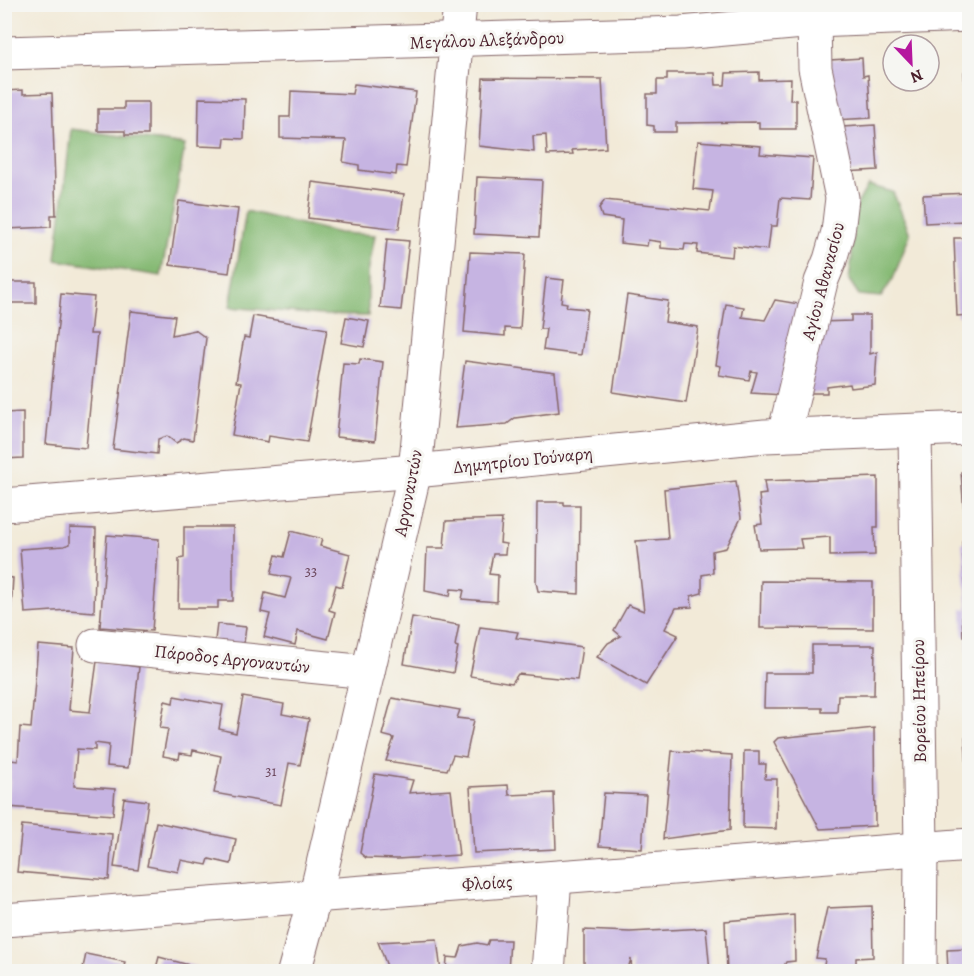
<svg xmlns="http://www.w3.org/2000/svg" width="974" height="976" font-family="Alegreya,serif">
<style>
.forest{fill:#86ba74;stroke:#686c50;stroke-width:1.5}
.building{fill:#c6b4e2}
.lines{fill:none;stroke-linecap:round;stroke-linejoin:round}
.minor-casing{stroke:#856668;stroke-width:35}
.minor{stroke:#fff;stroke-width:33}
.labels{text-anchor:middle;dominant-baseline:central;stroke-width:6;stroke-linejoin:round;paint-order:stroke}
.number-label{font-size:15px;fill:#694459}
.street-label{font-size:18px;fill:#4a1f2b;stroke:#f6f6f2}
</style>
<rect width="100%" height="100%" fill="#f6f6f2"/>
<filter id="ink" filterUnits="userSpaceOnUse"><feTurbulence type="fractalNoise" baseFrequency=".0167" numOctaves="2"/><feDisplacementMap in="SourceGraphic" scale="12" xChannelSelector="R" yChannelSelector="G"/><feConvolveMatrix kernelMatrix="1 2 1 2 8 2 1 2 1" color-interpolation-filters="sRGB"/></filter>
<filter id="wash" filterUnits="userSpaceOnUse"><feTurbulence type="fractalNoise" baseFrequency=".008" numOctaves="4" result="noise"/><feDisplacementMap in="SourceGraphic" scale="24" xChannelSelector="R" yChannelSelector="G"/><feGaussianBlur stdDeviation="1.35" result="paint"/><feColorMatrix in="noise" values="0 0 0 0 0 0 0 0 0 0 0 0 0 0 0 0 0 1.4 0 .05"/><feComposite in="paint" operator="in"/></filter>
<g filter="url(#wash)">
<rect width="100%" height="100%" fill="#f2ead8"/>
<g class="forest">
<polygon points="71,129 185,145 161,276 56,260"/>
<polygon points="868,185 893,192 910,234 893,279 881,297 859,295 849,280 852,258 854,210"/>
<polygon points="246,211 339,233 375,235 368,273 368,316 322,315 230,307"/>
</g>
<g id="blocks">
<g class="building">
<polygon points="115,4 164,4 164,6 116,8"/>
<polygon points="196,4 234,4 234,6 196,8"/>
<polygon points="862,58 863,76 868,75 871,118 833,120 830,60"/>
<polygon points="759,72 759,80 791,79 790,100 796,100 796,129 759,129 759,122 676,123 676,132 654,132 654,126 647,125 647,94 657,94 657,80 667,80 667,73 715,73 716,85 725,85 726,73"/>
<polygon points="964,72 969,72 969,142 968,142"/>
<polygon points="483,78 602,79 606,148 572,150 573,154 547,155 546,135 533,136 534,152 479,146"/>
<polygon points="354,84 416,92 406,167 397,166 396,175 359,170 359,165 343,162 346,140 280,138 280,117 290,117 291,91 352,94"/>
<polygon points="23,90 23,94 52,93 56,215 51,215 51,227 6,229 4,91"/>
<polygon points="199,98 245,99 244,139 225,138 224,147 198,146"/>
<polygon points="124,102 148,102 148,135 125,135 125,131 98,131 98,109 124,109"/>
<polygon points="875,125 878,170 844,172 842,127"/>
<polygon points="698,141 761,146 760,154 813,158 810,200 780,198 777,226 771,226 768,250 733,246 732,257 697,253 698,245 685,244 684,250 661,248 661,242 648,240 647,246 620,243 622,220 602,217 599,208 605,200 710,211 713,191 693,189"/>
<polygon points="477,177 542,180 539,237 474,234"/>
<polygon points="312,182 404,194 399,229 308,218"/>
<polygon points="969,193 969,233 965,233 964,221 925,223 923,195"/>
<polygon points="179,201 238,209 229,273 170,265"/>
<polygon points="954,238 969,238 969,315 957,316"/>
<polygon points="387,239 409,241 401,310 380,308"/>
<polygon points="470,252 525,254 520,329 505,328 505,336 464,332"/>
<polygon points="546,278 564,280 561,302 567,303 566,307 587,309 581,355 543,350 546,329 540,329"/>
<rect x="5" y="282" width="31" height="21"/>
<polygon points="61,294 94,297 90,334 97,334 86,448 46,444"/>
<polygon points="627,295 668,301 665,322 698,327 686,403 613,392"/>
<polygon points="775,300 805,305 783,395 751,393 757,372 751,371 749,380 719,375 721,366 716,365 726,304 744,307 742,317 765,320"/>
<polygon points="131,311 175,316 172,335 195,330 206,338 193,440 184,438 176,443 167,436 158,439 157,454 113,449"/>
<polygon points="851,315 870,315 870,354 877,352 875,385 851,388 850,384 827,387 827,393 804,393 819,322 851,321"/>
<polygon points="253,316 327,329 307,442 269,436 268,442 232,435 241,383 236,382 244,337 249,338"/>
<polygon points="346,317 369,321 364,347 341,343"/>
<polygon points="360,359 383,362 375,441 336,437 343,363 359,364"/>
<polygon points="465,361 555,373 559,412 515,418 507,424 456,428"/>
<polygon points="23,412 23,458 4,459 4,413"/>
<polygon points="961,472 969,472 969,526 965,526"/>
<polygon points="878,477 878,527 874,527 875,555 830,556 830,537 800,539 802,548 759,549 755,525 762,524 759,495 766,494 764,481"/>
<polygon points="736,481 741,518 726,548 712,551 713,573 702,575 702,593 691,596 692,607 676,608 665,629 678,635 646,685 597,657 608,643 621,636 614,630 628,605 644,611 636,541 668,539 664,489"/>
<polygon points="537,502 564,502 564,505 580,505 579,594 538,591 536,582"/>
<polygon points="502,519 500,543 506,544 505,554 493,554 489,574 498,575 497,602 462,599 464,590 451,589 450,596 425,591 427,548 444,548 446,521"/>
<polygon points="184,527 233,527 233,601 218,601 218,608 178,608 179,559 184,558"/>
<polygon points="70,528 96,529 94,612 68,610 25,613 20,549 64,546 70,544"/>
<polygon points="291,531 322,539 320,546 350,554 342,587 336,585 329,610 335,612 328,639 298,631 295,645 264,637 270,614 261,612 265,593 285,598 291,578 271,574 276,555 284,557"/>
<polygon points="107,535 159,539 152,631 100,627"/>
<polygon points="962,542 969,542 969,653 967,653 967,636 963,636 962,609 967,609 967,602"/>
<polygon points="4,577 13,578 11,609 4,609"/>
<polygon points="761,581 873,582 873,629 760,628"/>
<polygon points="412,617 459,625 455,646 458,647 453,673 404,664"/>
<polygon points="217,624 246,627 243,651 214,648"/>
<polygon points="480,627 518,632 516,638 582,647 577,680 518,674 512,683 470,676"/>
<polygon points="38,645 74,648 69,710 90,712 97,661 139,667 128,768 107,766 109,745 95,743 95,750 77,749 74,786 115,789 113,815 8,807 11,760 18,761 20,727 31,728"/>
<polygon points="812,645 875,645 874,695 838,695 837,712 822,712 822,708 764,708 765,673 812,673"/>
<polygon points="174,696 223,705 219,729 236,733 243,697 284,704 282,714 309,719 300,765 289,763 281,805 214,793 221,756 193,750 192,755 180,753 179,759 163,756 168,729 160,728 165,701 173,703"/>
<polygon points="392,698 460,710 457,718 474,720 466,757 453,755 447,770 386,761 394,738 382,735"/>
<polygon points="874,728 875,826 820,829 774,742 778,738"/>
<polygon points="965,737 969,737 969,790 968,790"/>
<polygon points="672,751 732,755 730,830 663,839"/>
<polygon points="744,751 759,751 759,764 766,764 765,779 777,779 776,829 743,828"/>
<polygon points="375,774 413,780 409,793 451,790 459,855 397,859 366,858 360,853"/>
<polygon points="508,785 509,795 554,793 556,849 474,853 470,787"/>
<polygon points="604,793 646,795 642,849 599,846"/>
<polygon points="124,798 148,801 138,870 114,867"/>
<polygon points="156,822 236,839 231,864 209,859 207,865 181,860 178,872 147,866"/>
<polygon points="22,825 112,834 109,880 17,872"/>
<polygon points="872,906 873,957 856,958 856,972 823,972 825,959 816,958 827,908"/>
<polygon points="794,915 795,961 786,962 781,972 727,972 725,921"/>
<polygon points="706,928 710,972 632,972 631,959 627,972 584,972 584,930 630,932"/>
<polygon points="437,939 441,972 411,972 410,966 388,969 378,942"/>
<polygon points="489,940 510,940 508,972 446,972 447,957 458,958 462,946 477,943 487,945"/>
<polygon points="969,949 969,972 948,972 947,950"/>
<polygon points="86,954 125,962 123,972 82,972"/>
<polygon points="159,957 212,971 212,972 155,972"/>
<polygon points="44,969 44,972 19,972 19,970"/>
</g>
</g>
</g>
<g filter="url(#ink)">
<use href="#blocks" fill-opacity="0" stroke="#856668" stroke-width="1.5"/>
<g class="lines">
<defs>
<g id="minor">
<polyline points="4,53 681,33 814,21 970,15"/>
<polyline points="915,431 921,849 920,972"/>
<polyline points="784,435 821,282 830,260 838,232 842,198 815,68 814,21"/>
<polyline points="4,505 415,471 765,436 970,428"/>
<polyline points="95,645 368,672"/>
<polyline points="4,920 970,845"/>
<polyline points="294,972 319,881 415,471 460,4"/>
<polyline points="548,972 555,878"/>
</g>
</defs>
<use href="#minor" class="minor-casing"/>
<use href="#minor" class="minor"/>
</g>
</g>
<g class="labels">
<g class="number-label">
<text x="311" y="571">33</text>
<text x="271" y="771">31</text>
</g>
<g class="street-label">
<text transform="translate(487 40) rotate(-2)">Μεγάλου Αλεξάνδρου</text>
<text transform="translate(823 281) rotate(-75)">Αγίου Αθανασίου</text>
<text transform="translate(523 460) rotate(-6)">Δημητρίου Γούναρη</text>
<text transform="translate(408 493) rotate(-79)">Αργοναυτών</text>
<text transform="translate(232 659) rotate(6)">Πάροδος Αργοναυτών</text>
<text transform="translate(919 701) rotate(-91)">Βορείου Ηπείρου</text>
<text transform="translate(487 883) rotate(-4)">Φλοίας</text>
</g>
</g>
<rect width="974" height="976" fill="none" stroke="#f6f6f2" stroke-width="24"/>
<g transform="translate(911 63) rotate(157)"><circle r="28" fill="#f6f6f2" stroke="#b1a0a2" stroke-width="1.5"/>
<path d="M0-4.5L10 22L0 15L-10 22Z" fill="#b5179e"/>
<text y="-9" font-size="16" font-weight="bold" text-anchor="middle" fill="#4a1f2b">N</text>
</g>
</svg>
